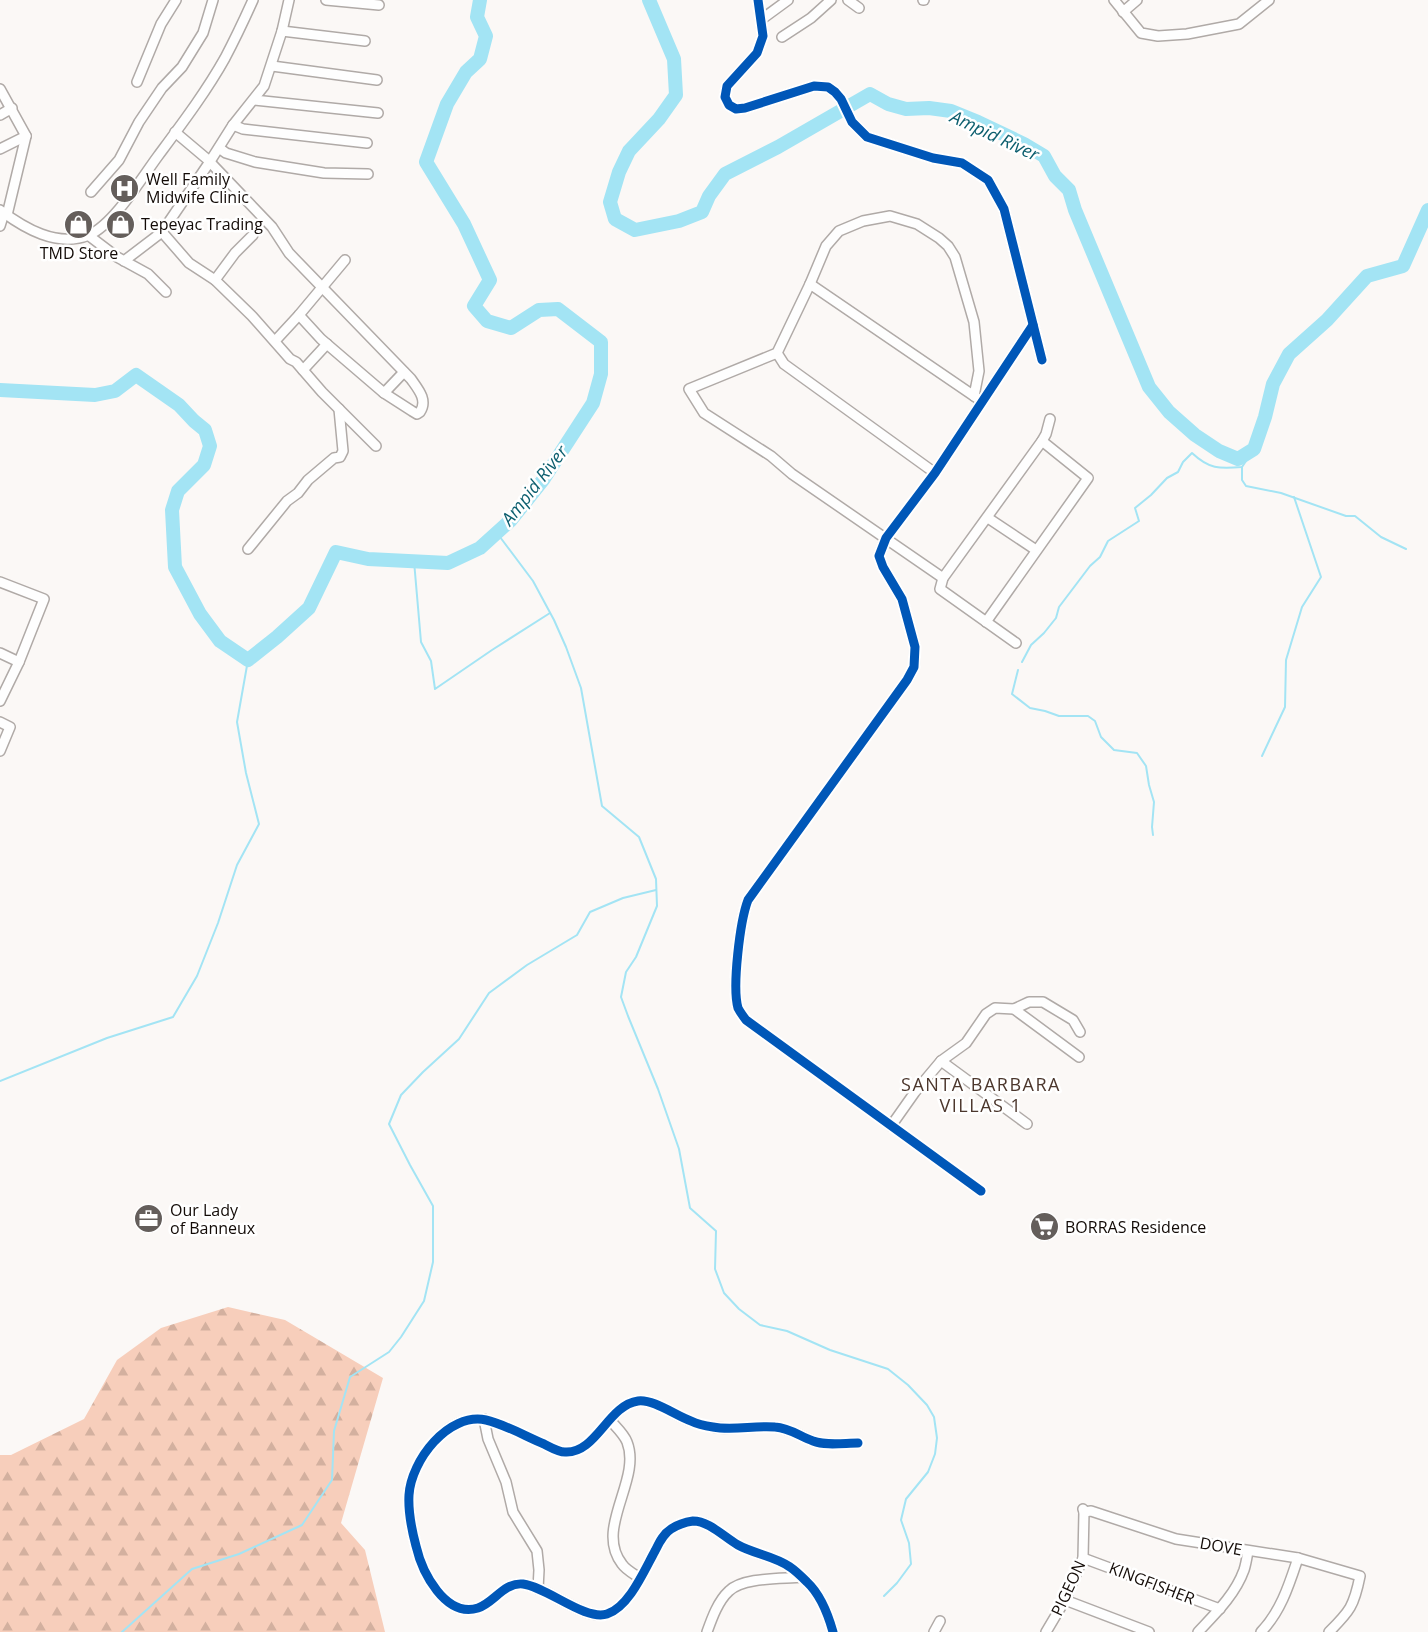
<svg xmlns="http://www.w3.org/2000/svg" width="1428" height="1632" font-family="'Open Sans',sans-serif">
<style>
.forest{fill:url(#forest-firs)}
.lines{fill:none;stroke-linecap:round;stroke-linejoin:round}
.stream{stroke:#a3e4f4;stroke-width:2}
.river{stroke:#a3e4f4;stroke-width:14}
.minor-casing{stroke:#b0aaa7;stroke-width:12}
.minor{stroke:#fefefe;stroke-width:9}
.cycleway-casing{stroke:#fff;stroke-width:13}
.cycleway{stroke:#0057b8;stroke-width:9}
.labels{text-anchor:middle;dominant-baseline:central;stroke-width:5;stroke-linejoin:round;paint-order:stroke}
.poi-label{font-size:16px;fill:#130b07;stroke:#fff;text-anchor:start}
.street-label{font-size:16px;fill:#130b07;stroke:#fff}
.water-label{font-size:18px;font-style:italic;fill:#0d5f6f;stroke:#fff}
.neighbourhood-label{font-size:18px;letter-spacing:1.5px;fill:#4c372d;stroke:#fff}
</style>
<defs>
<pattern id="forest-firs" width="22" height="20" patternUnits="userSpaceOnUse" patternTransform="scale(1.5)"><rect width="22" height="20" fill="#f7cebb"/><path d="M5 1l3.5 6h-7zM16 11l3.5 6h-7z" fill="#d3b09f"/></pattern>
</defs>
<rect width="100%" height="100%" fill="#fbf8f6"/>
<polygon class="forest" points="228,1307 285,1320 383,1378 341,1523 365,1550 385,1632 0,1632 0,1455 11,1455 84,1419 117,1360 161,1328"/>
<g class="lines">
<g class="stream">
<polyline points="1242,467 1242,480 1246,486 1281,493 1346,516 1355,516 1381,537 1406,549"/>
<polyline points="497,533 533,581 554,620 566,647 581,688 602,806 639,837 656,879 657,906 636,957 626,972 621,997 628,1016 658,1089 679,1149 690,1208 716,1231 715,1269 724,1293 739,1309 760,1325 787,1331 830,1350 888,1369 908,1385 927,1405 934,1417 937,1438 935,1454 928,1472 906,1499 901,1520 909,1543 911,1564 897,1583 884,1596"/>
<polyline points="414,561 421,642 431,661 435,689 492,650 550,613"/>
<path d="M1022,662l9,-17 13,-12 12,-15 3,-11 31,-41 10,-9 8,-16 31,-20 -4,-13 16,-13 16,-17 11,-6 5,-10 9,-9c17,16 27,16 50,14l12,-18"/>
<polyline points="1018,670 1012,694 1030,708 1045,711 1059,716 1088,716 1095,721 1101,737 1114,750 1137,753 1146,766 1149,785 1154,802 1152,827 1153,835"/>
<polyline points="1262,756 1285,707 1286,660 1302,607 1321,577 1294,497"/>
<polyline points="0,1081 107,1038 173,1017 197,976 218,923 237,865 259,824 246,773 237,722 248,660"/>
<polyline points="122,1632 192,1569 239,1554 302,1525 332,1480 334,1431 350,1377 389,1352 401,1337 424,1301 433,1262 433,1206 410,1165 389,1124 401,1095 423,1072 459,1039 489,993 527,965 577,935 590,912 623,898 656,890"/>
</g>
<g class="river">
<polyline points="649,0 674,59 676,95 659,119 629,151 619,172 610,202 615,219 635,230 679,221 702,212 709,196 725,174 778,147 870,94 888,104 906,109 929,108 951,111 978,122 1024,144 1044,156 1055,176 1069,190 1075,210 1149,387 1169,412 1195,435 1219,451 1238,459 1254,449 1265,417 1273,384 1289,354 1327,320 1367,276 1403,266 1428,210"/>
<polyline points="0,390 95,395 115,391 136,375 179,405 194,421 205,430 210,446 204,465 178,491 172,510 175,567 200,614 220,641 248,660 277,637 309,608 336,552 368,559 448,563 480,548 511,520 543,480 593,403 601,374 601,342 558,309 539,310 511,328 487,321 474,306 490,280 464,224 426,162 447,104 466,72 480,59 486,36 477,17 480,0"/>
</g>
<defs>
<g id="minor">
<polyline points="289,0 282,31 264,86 233,125 209,163 162,232 189,263 215,280 252,316 290,359 296,362 322,392 376,446"/>
<polyline points="326,0 379,5"/>
<polyline points="758,0 763,36 757,53 727,86 725,97 729,105 736,109 745,108 814,86 828,87 835,92 841,99 852,122 867,137 933,158 962,163 988,180 1004,209 1042,360"/>
<polyline points="848,0 859,8"/>
<polyline points="923,0 924,0"/>
<polyline points="1114,0 1141,33 1158,36 1187,34 1239,24 1269,0"/>
<polyline points="1123,12 1137,0"/>
<polyline points="762,19 788,0"/>
<polyline points="282,31 365,41"/>
<polyline points="782,37 811,18 831,0"/>
<polyline points="272,66 377,80"/>
<polyline points="137,82 161,24 176,0"/>
<polyline points="0,89 26,136 7,215"/>
<polyline points="254,100 378,113"/>
<polyline points="0,115 12,108"/>
<polyline points="233,125 243,129 367,143"/>
<path d="M175,132l32,27 65,68 17,26 122,126c7,10 17,21 9,33l-3,2 -5,-3 -28,-18 -63,-54 -22,-24"/>
<polyline points="219,148 226,153 255,162 324,173 368,174"/>
<polyline points="0,149 26,136"/>
<polyline points="91,192 119,160 139,122 162,88 182,67 203,33 213,0"/>
<path d="M0,210c24,18 57,38 89,25 25,-11 52,-56 69,-79 23,-31 48,-64 67,-98 10,-19 19,-38 28,-58"/>
<polyline points="0,226 4,213"/>
<polyline points="88,235 117,257 148,274 166,292"/>
<polyline points="124,261 162,232"/>
<polyline points="215,280 235,253 253,235"/>
<polyline points="810,284 977,398"/>
<polyline points="275,341 299,315 345,260"/>
<polyline points="777,353 784,364 935,473"/>
<polyline points="303,370 327,344"/>
<polyline points="384,393 404,372"/>
<polyline points="988,518 1036,550"/>
<polyline points="248,549 287,501 298,493 308,480 334,458 340,457 343,451 339,409"/>
<polyline points="943,578 792,474 771,456 704,413 689,389 777,353 810,284 826,246 839,231 863,221 890,216 917,224 939,238 948,246 955,257 974,322 979,371 974,396"/>
<polyline points="0,582 44,599 19,662 0,701"/>
<polyline points="986,622 1088,478 1042,441"/>
<polyline points="1016,643 940,589 943,578 1042,441 1046,434 1050,419"/>
<polyline points="0,653 19,662"/>
<polyline points="0,722 10,727 0,751"/>
<polyline points="1014,1009 1029,1002 1043,1002 1073,1020 1080,1032"/>
<polyline points="941,1061 1027,1124"/>
<polyline points="891,1126 915,1092 941,1061 966,1043 986,1014 995,1008 1014,1009 1079,1057"/>
<path d="M981,1191l-235,-171c-3,-4 -6,-8 -8,-12 -6,-21 2,-87 10,-108l159,-220 7,-13 1,-20 -13,-48 -19,-32 -4,-11 7,-18 49,-65 98,-148"/>
<polyline points="484,1419 488,1439 506,1482 513,1512 537,1551 539,1570 538,1589"/>
<path d="M610,1420c5,6 14,14 17,22 15,38 -33,86 -5,122 4,6 12,10 18,14"/>
<path d="M1084,1512l7,-1 85,28 122,19 62,18c-6,30 -10,35 -31,56"/>
<polyline points="1083,1558 1220,1609"/>
<polyline points="1065,1600 1149,1632"/>
<path d="M707,1632c5,-14 11,-31 22,-41 14,-14 53,-12 73,-14"/>
<path d="M833,1632c-5,-18 -12,-37 -26,-50 -5,-5 -11,-11 -17,-15 -15,-11 -36,-13 -52,-22 -14,-8 -29,-24 -45,-24 -7,1 -16,4 -22,8 -8,5 -12,14 -16,22 -11,20 -26,56 -48,63 -22,7 -60,-27 -84,-30 -19,-2 -29,19 -45,24 -33,10 -56,-36 -62,-62 -4,-15 -8,-34 -7,-51 2,-34 39,-83 77,-75 18,4 41,17 58,24 6,3 14,8 21,8 31,2 43,-47 73,-51 16,-2 38,15 53,20 6,3 15,5 22,6 20,4 42,-2 62,0 15,1 24,9 38,14 13,5 31,2 45,2"/>
<polyline points="934,1632 940,1621"/>
<polyline points="1046,1632 1065,1600 1083,1558 1084,1512 1083,1509"/>
<path d="M1198,1632c17,-18 37,-37 46,-62 2,-6 3,-13 4,-19"/>
<path d="M1261,1632c20,-21 28,-47 37,-74"/>
</g>
</defs>
<use href="#minor" class="minor-casing"/>
<use href="#minor" class="minor"/>
<defs>
<g id="cycleway">
<polyline points="758,0 763,36 757,53 727,86 725,97 729,105 736,109 745,108 814,86 828,87 835,92 841,99 852,122 867,137 933,158 962,163 988,180 1004,209 1042,360"/>
<path d="M981,1191l-235,-171c-3,-4 -6,-8 -8,-12 -6,-21 2,-87 10,-108l159,-220 7,-13 1,-20 -13,-48 -19,-32 -4,-11 7,-18 49,-65 98,-148"/>
<path d="M833,1632c-5,-18 -12,-37 -26,-50 -5,-5 -11,-11 -17,-15 -15,-11 -36,-13 -52,-22 -14,-8 -29,-24 -45,-24 -7,1 -16,4 -22,8 -8,5 -12,14 -16,22 -11,20 -26,56 -48,63 -22,7 -60,-27 -84,-30 -19,-2 -29,19 -45,24 -33,10 -56,-36 -62,-62 -4,-15 -8,-34 -7,-51 2,-34 39,-83 77,-75 18,4 41,17 58,24 6,3 14,8 21,8 31,2 43,-47 73,-51 16,-2 38,15 53,20 6,3 15,5 22,6 20,4 42,-2 62,0 15,1 24,9 38,14 13,5 31,2 45,2"/>
</g>
</defs>
<use href="#cycleway" class="cycleway-casing"/>
<use href="#cycleway" class="cycleway"/>
</g>
<defs>
<symbol id="hospital-disc" viewBox="-11 -11 22 22"><circle r="9.5" fill="#645e5b" stroke="#fff"/><path d="M-5-5h3v3.5h4V-5h3V5h-3V1.5h-4V5h-3Z" fill="#fff"/></symbol>
<symbol id="shop-disc" viewBox="-11 -11 22 22"><circle r="9.5" fill="#645e5b" stroke="#fff"/><path d="M-5-2.5h2.3a2.7 3.5 0 0 1 5.4 0H5L5.5 6h-11ZM-1.5-2.5h3a1.5 2.3 0 0 0-3 0Z" fill="#fff"/></symbol>
<symbol id="office-disc" viewBox="-11 -11 22 22"><circle r="9.5" fill="#645e5b" stroke="#fff"/><path d="M-6-3h4V-5.5h4V-3h4V5H-6ZM-1-4.5V-3h2v-1.5ZM-6 0V1H6V0Z" fill="#fff"/></symbol>
<symbol id="supermarket-disc" viewBox="-11 -11 22 22"><circle r="9.5" fill="#645e5b" stroke="#fff"/><path d="M-6-5.5h2.5l.6 2H6L4.5 2H-2.5L-4.4-4H-6ZM-1.5 3.2a1.3 1.3 0 1 0 .1 0ZM3 3.2a1.3 1.3 0 1 0 .1 0Z" fill="#fff"/></symbol>
</defs>
<g fill-rule="evenodd">
<use href="#hospital-disc" x="108" y="172" width="33" height="33"/>
<use href="#shop-disc" x="104" y="208" width="33" height="33"/>
<use href="#shop-disc" x="62" y="208" width="33" height="33"/>
<use href="#office-disc" x="132" y="1202" width="33" height="33"/>
<use href="#supermarket-disc" x="1028" y="1210" width="33" height="33"/>
</g>
<g class="labels">
<g class="poi-label">
<text x="146" y="179">Well Family<tspan x="146" dy="18">Midwife Clinic</tspan></text>
<text x="141" y="224">Tepeyac Trading</text>
<text x="79" y="253" text-anchor="middle">TMD Store</text>
<text x="170" y="1210">Our Lady<tspan x="170" dy="18">of Banneux</tspan></text>
<text x="1065" y="1227">BORRAS Residence</text>
</g>
<g class="street-label">
<text transform="translate(1221 1546) rotate(10)">DOVE</text>
<text transform="translate(1152 1583) rotate(21)">KINGFISHER</text>
<text transform="translate(1068 1588) rotate(-65)">PIGEON</text>
</g>
<g class="water-label">
<text transform="translate(995 135) rotate(25)">Ampid River</text>
<text transform="translate(534 485) rotate(-52)">Ampid River</text>
</g>
<g class="neighbourhood-label">
<text x="981" y="1084">SANTA BARBARA<tspan x="981" dy="21">VILLAS 1</tspan></text>
</g>
</g>
</svg>
